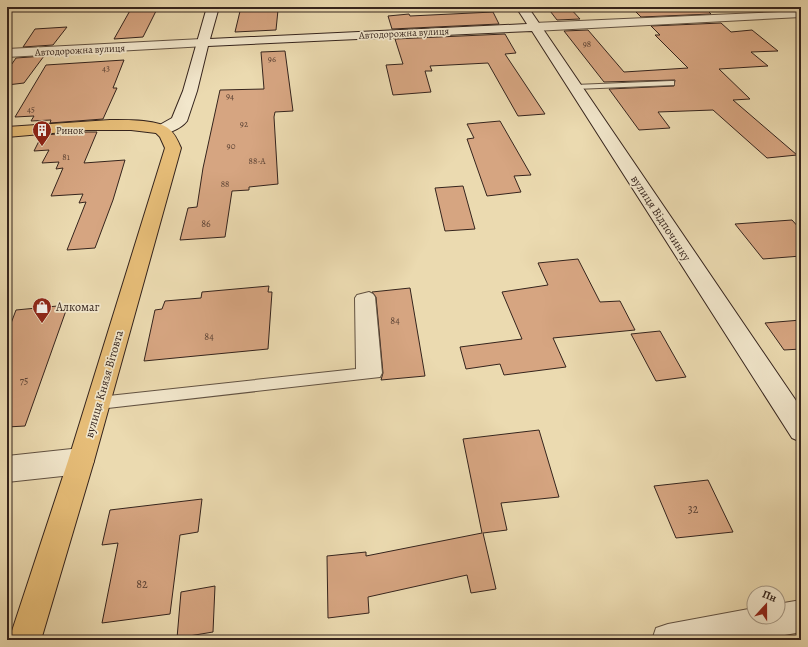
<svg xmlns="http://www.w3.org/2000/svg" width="808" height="647" font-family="Alegreya,serif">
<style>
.building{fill:#d6a581;stroke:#35241d}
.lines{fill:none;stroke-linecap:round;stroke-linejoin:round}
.lane-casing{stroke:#625242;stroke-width:2}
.street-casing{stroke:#625242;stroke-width:2}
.secondary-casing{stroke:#35241d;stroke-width:2}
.primary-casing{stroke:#35241d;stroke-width:2}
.lane{fill:#f2e7cc;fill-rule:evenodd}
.street{fill:#f2e7cc;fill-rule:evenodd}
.secondary{fill:#f2e7cc;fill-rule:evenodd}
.primary{fill:#e6bd78;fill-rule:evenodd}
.labels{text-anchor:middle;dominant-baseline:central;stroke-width:3.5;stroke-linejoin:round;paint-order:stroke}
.far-number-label{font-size:9px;fill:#5d4436}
.far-street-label{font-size:10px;fill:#35241d;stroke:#f2e7cc}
.far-poi-label{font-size:10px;fill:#35241d;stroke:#f2e7cc;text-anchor:start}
.number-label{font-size:10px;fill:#5d4436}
.street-label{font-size:12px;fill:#35241d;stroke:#f2e7cc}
.poi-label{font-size:12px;fill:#35241d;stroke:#f2e7cc;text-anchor:start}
.near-number-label{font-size:12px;fill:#5d4436}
</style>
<rect width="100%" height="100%" fill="#ebdab0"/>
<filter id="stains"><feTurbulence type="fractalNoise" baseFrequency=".005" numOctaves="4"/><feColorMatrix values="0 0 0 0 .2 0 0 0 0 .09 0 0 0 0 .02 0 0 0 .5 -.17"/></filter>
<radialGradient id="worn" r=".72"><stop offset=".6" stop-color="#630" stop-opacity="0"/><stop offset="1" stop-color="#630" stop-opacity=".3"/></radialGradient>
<g class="building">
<polygon points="132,7 158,7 143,37 114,39"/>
<polygon points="241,7 267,7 266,10 278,10 276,30 235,32"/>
<polygon points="547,7 569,7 580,19 557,20"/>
<polygon points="631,7 704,7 711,14 641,17"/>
<polygon points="493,12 499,24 392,29 388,16 409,14 410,16"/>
<polygon points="721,23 731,32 752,30 778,51 751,52 768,66 719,69 750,99 733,100 797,155 767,158 713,110 658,112 670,128 639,130 609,89 674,86 675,80 604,82 564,31 588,30 624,72 688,68 655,35 660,35 651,26"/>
<polygon points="67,27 53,45 23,47 35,29"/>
<polygon points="505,34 516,53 505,54 545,114 518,116 488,63 430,66 432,71 425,71 431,92 393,95 386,65 403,64 395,39"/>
<polygon points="285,51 293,111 275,112 274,117 278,184 249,187 249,190 232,191 225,237 180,240 188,208 197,207 203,168 220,90 264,89 261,52"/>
<polygon points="44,56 24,83 7,85 7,71 16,58"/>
<polygon points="124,60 113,88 117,88 103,119 50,123 51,120 31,121 34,116 15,117 46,65"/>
<polygon points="500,121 531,175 514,176 521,192 487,196 467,139 474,138 467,124"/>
<polygon points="87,132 97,132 84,163 125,160 113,200 95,248 67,250 86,202 79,203 83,194 51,196 63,168 56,169 59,162 42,163 49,150 34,151 42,135"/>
<polygon points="463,186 475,229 445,231 435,188"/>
<polygon points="792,220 801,230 801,256 763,259 735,224"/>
<polygon points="578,259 600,302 620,301 635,330 553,338 566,367 504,375 500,364 466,369 460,347 522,339 502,292 548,285 538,263"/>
<polygon points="269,286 268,292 272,292 268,349 144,361 155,310 162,309 165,301 201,298 202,292"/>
<polygon points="410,288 425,376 381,380 383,373 376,297 372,292"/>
<polygon points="68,305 25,426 7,427 7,334 16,310"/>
<polygon points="801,320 801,349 784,350 765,323"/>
<polygon points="660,331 686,377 656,381 631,334"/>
<polygon points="539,430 559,497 501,503 507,530 483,533 496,589 471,593 467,575 368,597 369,613 328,618 327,556 366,552 366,556 482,533 463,439"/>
<polygon points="708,480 733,532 676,538 654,486"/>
<polygon points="202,499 198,532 180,535 170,614 102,623 118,543 102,545 110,510"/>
<polygon points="215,586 213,632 177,638 181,592"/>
</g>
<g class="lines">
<defs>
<g id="lane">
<polygon points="671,81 674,81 674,85 575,89 571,87 575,85"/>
<polygon points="369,292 373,294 375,297 382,373 380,377 99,409 94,408 92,403 94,398 99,397 356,369 355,298 357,295"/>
</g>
<g id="street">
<polygon points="801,11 801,17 534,31 530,30 528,27 530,24 534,23"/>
<polygon points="202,39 206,40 208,43 206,46 7,57 7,49"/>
<polygon points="81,448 90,452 94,461 90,470 81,474 7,482 7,456"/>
<polygon points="801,600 801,632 758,640 652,640 656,628 668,624 754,608 754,617 778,617 778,604"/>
</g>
<path id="secondary" d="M207,7h12l-9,32 317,-15 -11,-17h12l273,401v34l-9,-4 -260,-407 -324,15 -11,45 -10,30c-6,8 -22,15 -31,12l-3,-3 3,-3 16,-9 11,-27z"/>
<path id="primary" d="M110,120c15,0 48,-1 59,9 6,5 9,12 12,19l-87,313 -53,179h-32l59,-179 97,-313 -5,-11 -4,-4 -25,-3h-44l-80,7v-10z"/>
</defs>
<use href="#lane" class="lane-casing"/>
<use href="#street" class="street-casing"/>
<use href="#secondary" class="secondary-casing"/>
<use href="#primary" class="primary-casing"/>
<use href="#lane" class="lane"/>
<use href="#street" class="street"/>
<use href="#secondary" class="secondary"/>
<use href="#primary" class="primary"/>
</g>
<defs>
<symbol id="building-pin" viewBox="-11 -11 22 30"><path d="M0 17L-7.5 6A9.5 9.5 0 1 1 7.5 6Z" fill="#8f2418" stroke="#f2e7cc"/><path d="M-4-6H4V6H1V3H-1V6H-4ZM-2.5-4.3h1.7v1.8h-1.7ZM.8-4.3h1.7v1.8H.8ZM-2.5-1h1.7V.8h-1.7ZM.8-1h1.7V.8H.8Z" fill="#fff"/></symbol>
<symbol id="shop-pin" viewBox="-11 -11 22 30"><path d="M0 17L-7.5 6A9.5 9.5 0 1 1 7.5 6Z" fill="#8f2418" stroke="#f2e7cc"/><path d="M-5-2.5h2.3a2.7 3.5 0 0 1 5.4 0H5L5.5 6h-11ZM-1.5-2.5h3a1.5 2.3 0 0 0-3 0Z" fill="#fff"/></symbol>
</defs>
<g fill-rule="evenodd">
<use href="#building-pin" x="31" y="119" width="22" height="30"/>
<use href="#shop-pin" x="31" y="296" width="22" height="30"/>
</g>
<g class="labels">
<g class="far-number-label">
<text x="587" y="44">98</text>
<text x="272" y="59">96</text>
<text x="106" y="68">43</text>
<text x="230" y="96">94</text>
<text x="31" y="109">45</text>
<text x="244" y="124">92</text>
<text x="231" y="146">90</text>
<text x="66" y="157">81</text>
<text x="257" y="161">88-А</text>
<text x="225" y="184">88</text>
</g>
<g class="far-street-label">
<text transform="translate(404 33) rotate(-3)">Автодорожна вулиця</text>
<text transform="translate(80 50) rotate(-3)">Автодорожна вулиця</text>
</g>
<g class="far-poi-label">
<text x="56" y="130">Ринок</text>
</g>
<g class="number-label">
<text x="206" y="223">86</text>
<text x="395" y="320">84</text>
<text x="209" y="336">84</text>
<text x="24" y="380">75</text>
</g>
<g class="street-label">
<text transform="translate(661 218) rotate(57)">вулиця Відпочинку</text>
<text transform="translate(104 384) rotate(-74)">вулиця Князя Вітовта</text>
</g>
<g class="poi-label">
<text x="56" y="307">Алкомаг</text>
</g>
<g class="near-number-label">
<text x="693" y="509">32</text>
<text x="142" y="584">82</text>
</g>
</g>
<rect width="808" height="647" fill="none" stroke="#ebdab0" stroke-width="24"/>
<rect x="8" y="8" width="792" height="631" fill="none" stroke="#35241d" stroke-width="2"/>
<rect x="12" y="12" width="784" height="623" fill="none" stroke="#35241d"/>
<g transform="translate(766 605) rotate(21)"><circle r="19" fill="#f2e7cc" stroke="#a69986"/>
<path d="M0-3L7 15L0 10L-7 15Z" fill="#8f2418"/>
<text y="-6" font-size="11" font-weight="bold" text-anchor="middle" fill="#35241d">Пн</text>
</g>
<rect width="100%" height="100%" filter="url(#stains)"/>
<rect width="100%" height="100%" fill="url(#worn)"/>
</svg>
